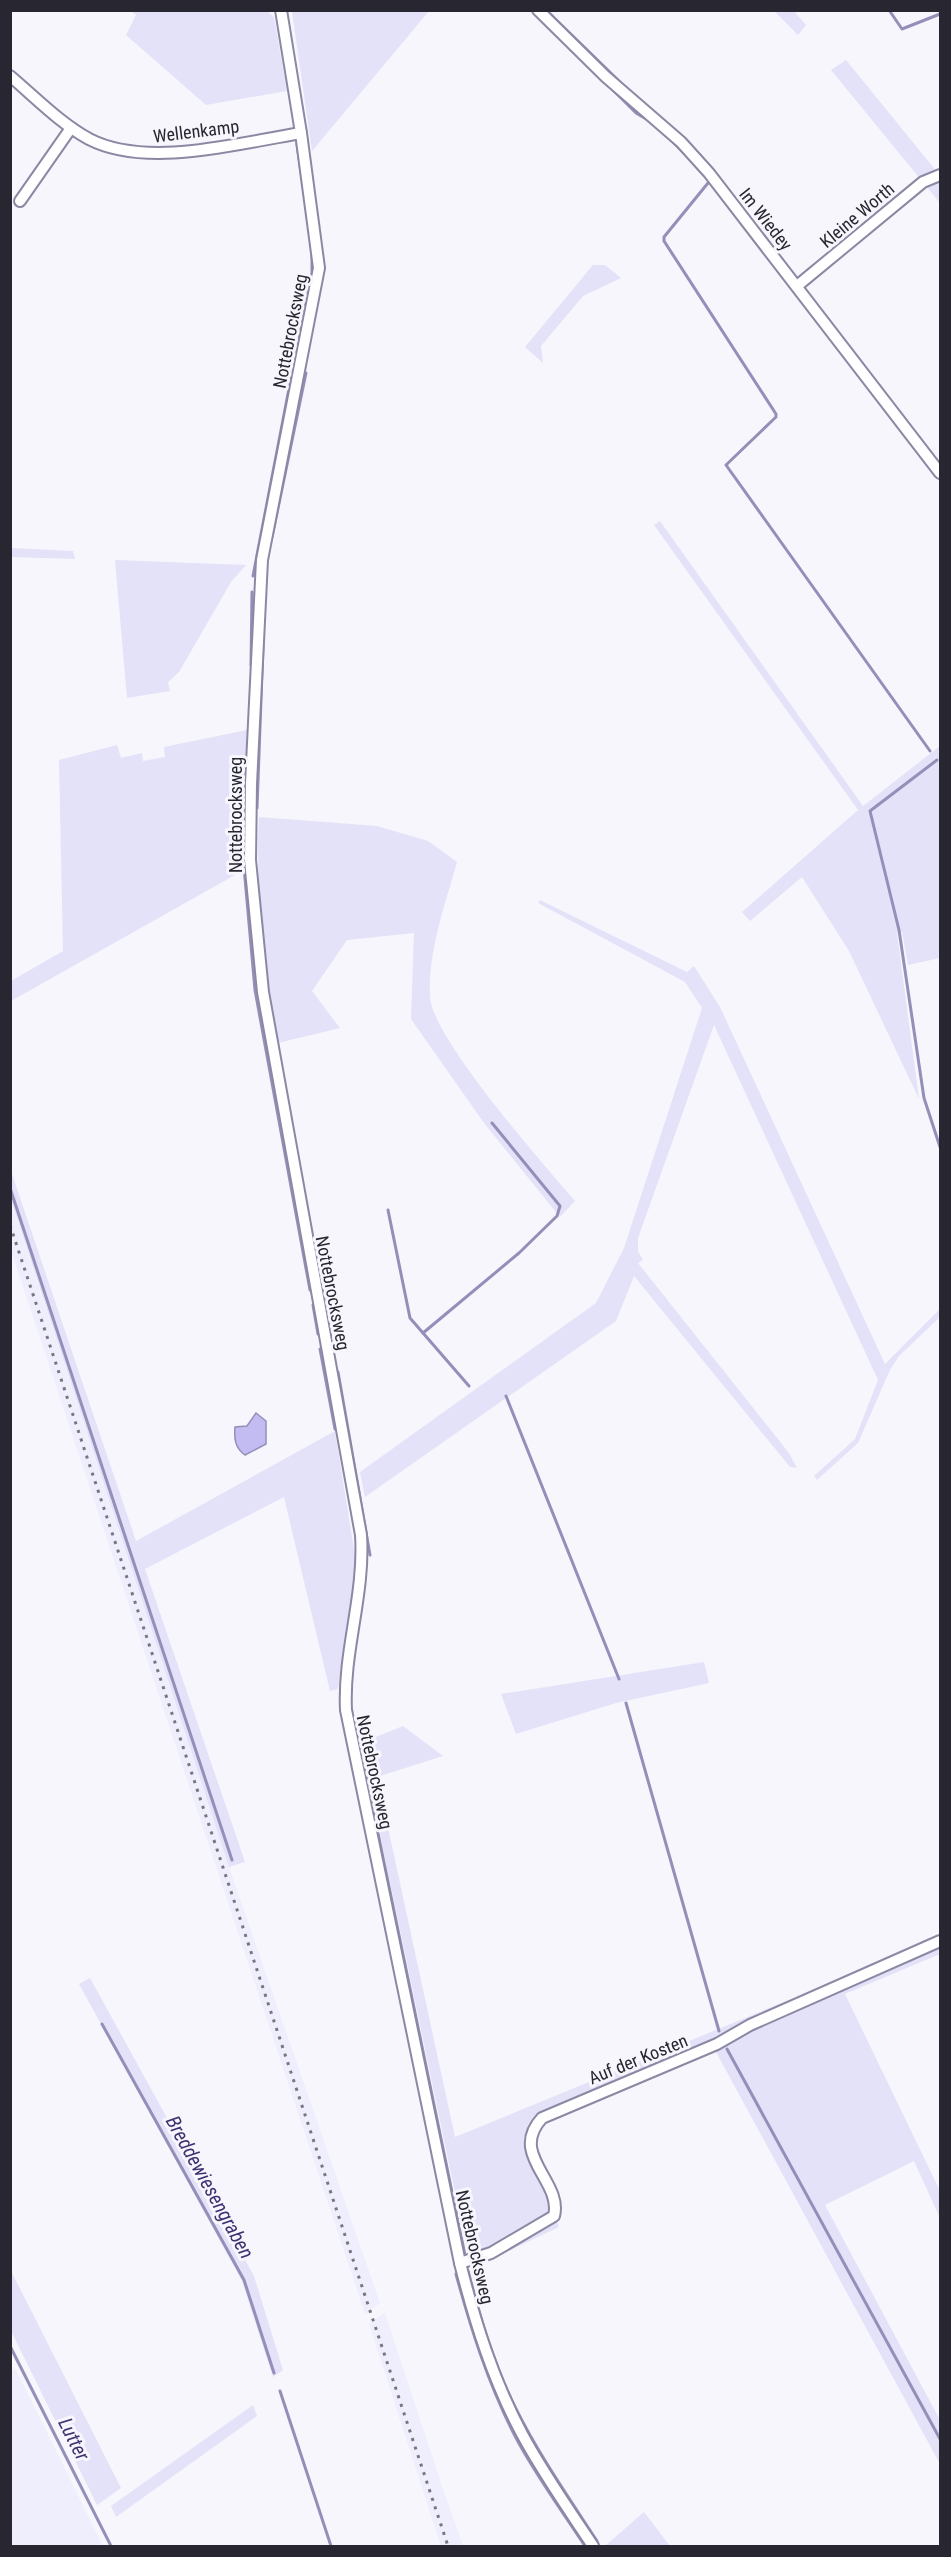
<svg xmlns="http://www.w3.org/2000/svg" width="951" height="2557" font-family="'Roboto Condensed',sans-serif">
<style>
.built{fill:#efeefd}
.green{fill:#e4e2f8}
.water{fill:#c3bcf3;stroke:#948fb9;stroke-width:1.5}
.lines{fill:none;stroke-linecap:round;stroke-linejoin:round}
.stream{stroke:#948fb9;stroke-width:3}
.minor-casing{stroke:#8b88a4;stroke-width:14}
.minor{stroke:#fff;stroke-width:10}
.rail{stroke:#787780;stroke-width:3;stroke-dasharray:3 6;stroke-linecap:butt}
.labels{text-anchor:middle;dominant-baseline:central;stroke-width:6;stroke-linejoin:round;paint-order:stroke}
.street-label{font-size:18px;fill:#272631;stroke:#f6f6fc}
.water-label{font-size:20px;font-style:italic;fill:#403172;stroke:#f6f6fc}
</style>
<rect width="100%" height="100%" fill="#f6f6fc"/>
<g class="built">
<polygon points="10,1200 229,1867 380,2303 365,2314 11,1251"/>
<polygon points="385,2313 442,2486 463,2546 441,2546 369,2324"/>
<polygon points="15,2368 36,2410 103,2546 11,2546 10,2373"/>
</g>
<g class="green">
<polygon points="131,11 267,11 274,17 287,91 206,105 126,35 136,15"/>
<polygon points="292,11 429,11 312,151 292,12"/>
<polygon points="774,11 794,11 806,25 798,35"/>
<polygon points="846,60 937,172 940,171 940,203 831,70"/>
<polygon points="593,265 605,265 621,278 583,296 541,346 543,363 525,347"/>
<polygon points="660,521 863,806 940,746 940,958 908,965 902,932 897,933 919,1099 849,951 802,877 750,921 742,912 858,810 654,525"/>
<polygon points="11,548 73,551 75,559 11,557"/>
<polygon points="115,560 246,565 231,582 179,672 168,682 170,691 127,698"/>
<polygon points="247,730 242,871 11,1001 11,981 63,951 59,760 117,745 121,758 142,753 143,761 165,757 164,747"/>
<path d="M259,817l118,9 51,15 29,21c-12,43 -29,89 -27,134 1,41 114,169 145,205l-15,16 -76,-94 -73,-104 3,-86 -67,7 -35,51 28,37 -62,15c-14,-74 -23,-150 -19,-226z"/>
<polygon points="540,900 687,972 694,966 720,1007 885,1364 940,1309 940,1317 899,1356 890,1370 858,1443 817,1480 814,1476 855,1439 878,1380 714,1025 638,1238 638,1251 643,1260 638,1263 789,1453 797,1468 790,1467 634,1276 616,1321 365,1497 360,1472 596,1303 624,1248 702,1008 685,982 538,903"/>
<polygon points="10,1168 136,1541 335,1431 356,1562 338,1689 330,1691 284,1497 145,1569 245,1862 229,1867 11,1200"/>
<polygon points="704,1662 709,1683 616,1703 516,1734 501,1694"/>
<path d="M403,1726l40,30 -66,21 78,360 373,-153 3,7 109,-48v11l-95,40 95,197v27l-26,-57 -89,44 115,215v44l-224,-412 -93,37 -4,-9c-22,9 -77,25 -89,45 -5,8 -3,18 -1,27l30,75 -88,42 -110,-526z"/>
<polygon points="90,1978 254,2276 283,2370 273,2377 242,2281 79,1984"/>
<polygon points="10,2269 121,2488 97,2505 11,2331"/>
<polygon points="253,2405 257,2416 116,2517 111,2506"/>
<polygon points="644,2512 670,2546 605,2546"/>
</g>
<path class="water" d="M256,1413l10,8v23l-21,11c-10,-7 -11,-16 -10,-28l12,-1z"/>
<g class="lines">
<g class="stream">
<polyline points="546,10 618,80"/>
<polyline points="889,10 902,29 940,14"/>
<polyline points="610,87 636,113 648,120"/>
<polyline points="667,136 683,152"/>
<polyline points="297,144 303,186"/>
<polyline points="708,183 664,237 664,241 776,414 776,417 726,465 930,751"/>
<polyline points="296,355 312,273 312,254"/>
<polyline points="272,537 306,373"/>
<polyline points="253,576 292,373"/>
<polyline points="251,665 252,592"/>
<polyline points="937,760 870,811 899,930 924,1098 940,1147"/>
<polyline points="257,808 263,645"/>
<polyline points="244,867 255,990 310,1290"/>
<polyline points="10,1188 232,1860"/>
<polyline points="388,1210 410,1318 469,1386"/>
<polyline points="313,1305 318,1334"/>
<polyline points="423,1333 519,1253 557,1216 560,1206 492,1123"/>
<polyline points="320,1349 335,1429"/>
<polyline points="338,1372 370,1555"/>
<polyline points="506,1396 619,1679"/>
<polyline points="626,1703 719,2031"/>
<polyline points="361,1751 465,2255"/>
<polyline points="102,2024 244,2280 274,2373"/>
<polyline points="727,2049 940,2439"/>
<path d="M468,2271c12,46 26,94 48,138 23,46 53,89 81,132"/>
<path d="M456,2274c15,55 32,109 58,160 20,39 47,75 71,112"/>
<polyline points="10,2346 111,2546"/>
<polyline points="280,2391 331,2546"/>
</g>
<defs>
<g id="minor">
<path d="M281,10l20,123 18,135 -57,292 -11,224 -1,76 13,132 98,543c4,60 -18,116 -15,175l114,553c15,59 33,117 62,171 21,39 47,76 71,112"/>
<polyline points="538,10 606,77 681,142 709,173 940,473"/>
<path d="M10,76c26,22 50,47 79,63 58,30 150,4 212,-6"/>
<polyline points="20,201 71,128"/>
<polyline points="797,286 923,182 940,175"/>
<path d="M460,2263l31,-10 63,-37c9,-35 -46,-61 -12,-98l175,-74 33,-19 190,-84"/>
</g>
</defs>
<use href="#minor" class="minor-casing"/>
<use href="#minor" class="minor"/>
<polyline class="rail" points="10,1225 448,2546"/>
</g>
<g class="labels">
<g class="street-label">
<text transform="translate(196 131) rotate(-7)">Wellenkamp</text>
<text transform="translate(857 215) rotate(-40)">Kleine Worth</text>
<text transform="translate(766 219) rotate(52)">Im Wiedey</text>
<text transform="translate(290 331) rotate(-79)">Nottebrocksweg</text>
<text transform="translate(235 815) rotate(-90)">Nottebrocksweg</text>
<text transform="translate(333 1293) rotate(79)">Nottebrocksweg</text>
<text transform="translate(375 1772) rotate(78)">Nottebrocksweg</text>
<text transform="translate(638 2059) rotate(-22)">Auf der Kosten</text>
<text transform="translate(475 2247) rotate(77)">Nottebrocksweg</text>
</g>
<g class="water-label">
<text transform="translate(210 2187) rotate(61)">Breddewiesengraben</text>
<text transform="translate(74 2439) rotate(63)">Lutter</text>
</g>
</g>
<rect width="951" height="2557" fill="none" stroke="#272631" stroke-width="24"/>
</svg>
